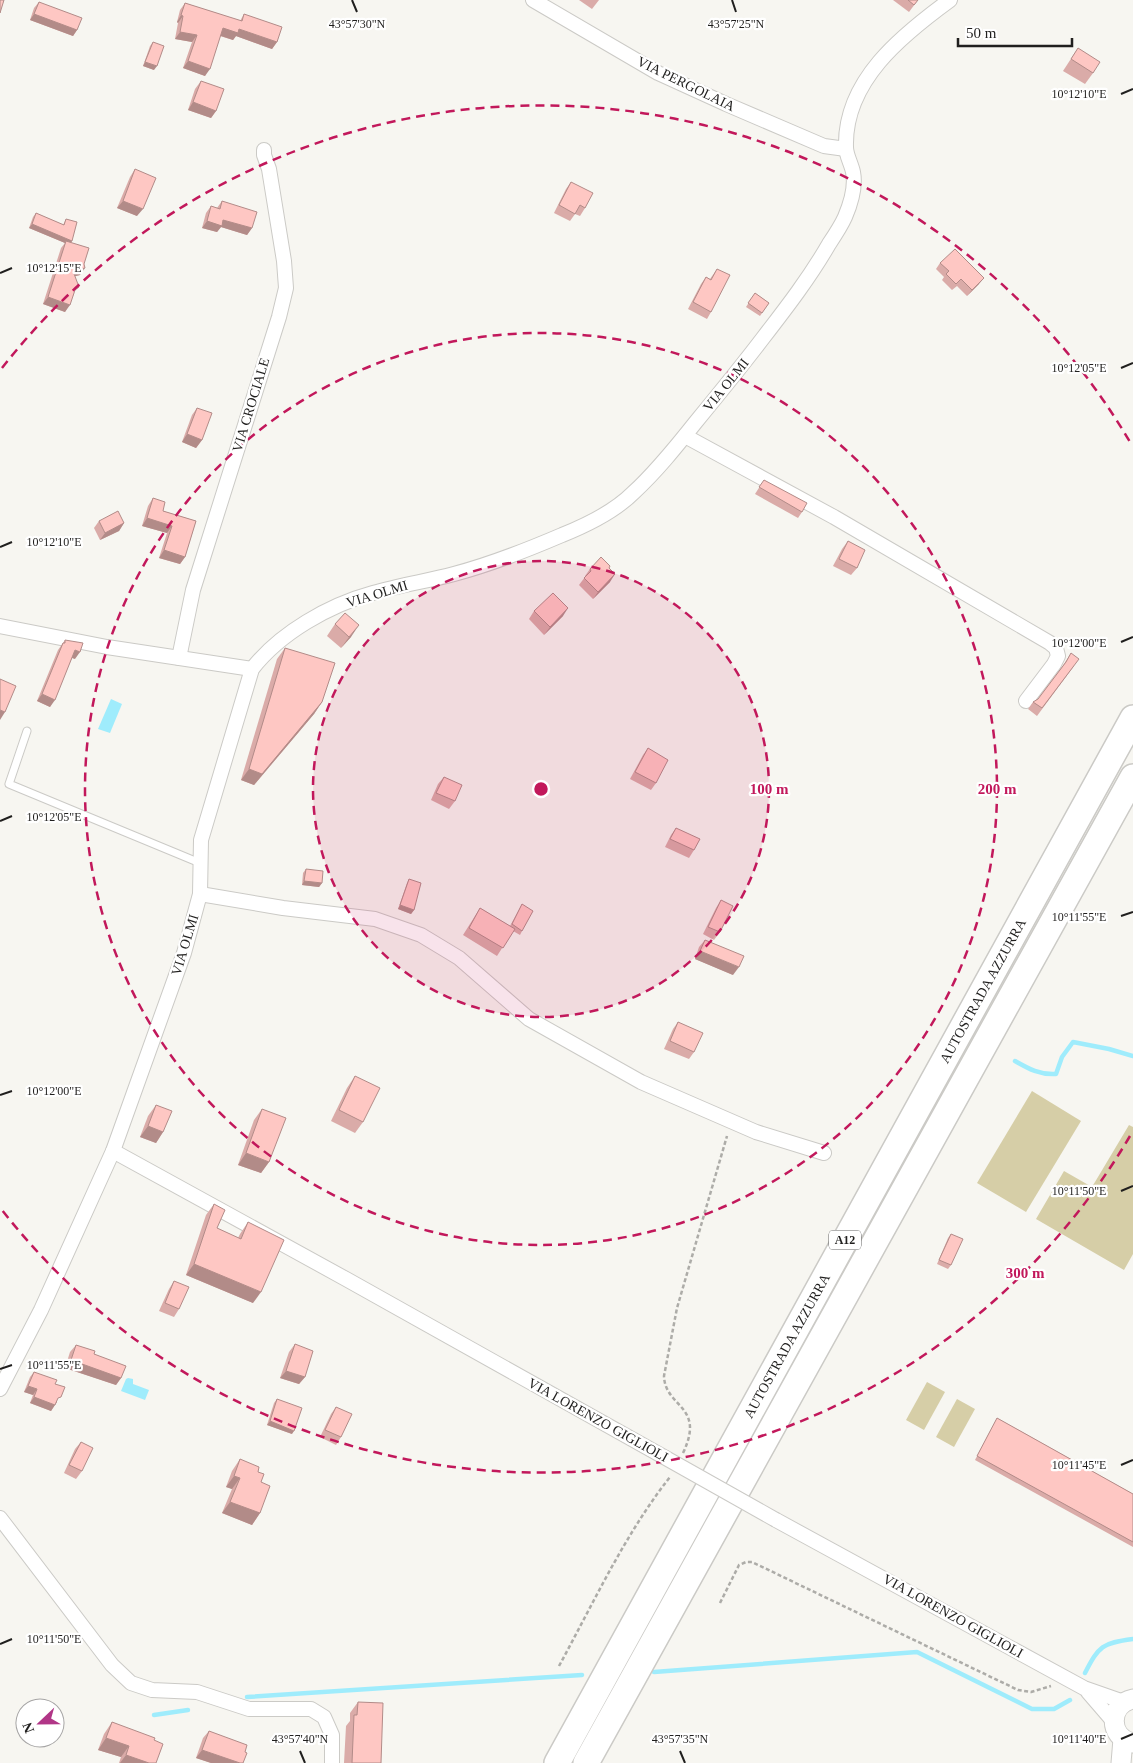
<svg xmlns="http://www.w3.org/2000/svg" width="1133" height="1763" font-family="Georgia,serif">
<style>
.green{fill:#d6cea7}
.water{fill:#9fecfc}
.lines{fill:none;stroke-linecap:round;stroke-linejoin:round}
.stream{stroke:#9fecfc;stroke-width:4.5}
.lane-casing{stroke:#cbcac6;stroke-width:9}
.street-casing{stroke:#cbcac6;stroke-width:16}
.secondary-casing{stroke:#cbcac6;stroke-width:21}
.highway-casing{stroke:#cbcac6;stroke-width:28}
.path{stroke:#adaca8;stroke-width:2.5;stroke-dasharray:4 2.5;stroke-linecap:butt}
.lane{stroke:#fff;stroke-width:7}
.street{stroke:#fff;stroke-width:14}
.secondary{stroke:#fff;stroke-width:19}
.highway{stroke:#fff;stroke-width:25}
.street-bridge-casing{stroke:#cbcac6;stroke-width:16;stroke-linecap:butt}
.street-bridge{stroke:#fff;stroke-width:14}
.wall{fill:#daaba8}
.shaded-wall{fill:#b28b88}
.building{fill:#fec7c3;stroke:#b28b88}
.ticks{fill:none;stroke:#201f1e;stroke-width:2}
.ring{fill:none;stroke:#c2185b;stroke-width:2.5;stroke-dasharray:9 6}
.labels{text-anchor:middle;dominant-baseline:central;stroke-width:4.5;stroke-linejoin:round;paint-order:stroke}
.shield{fill:#fff;stroke:#636262;stroke-width:1}
.shield-label{font-size:12px;font-weight:bold;fill:#201f1e}
.street-label{font-size:14px;fill:#201f1e;stroke:#fff}
.ticks-label{font-size:12px;text-anchor:middle;fill:#201f1e;stroke:#fff;stroke-width:4.5;stroke-linejoin:round;paint-order:stroke}
.centre{fill:#c2185b;stroke:#fff;stroke-width:2.5}
.ring-label{font-size:15px;text-anchor:middle;font-weight:bold;fill:#c2185b;stroke:#fff;stroke-width:4.5;stroke-linejoin:round;paint-order:stroke}
</style>
<rect width="100%" height="100%" fill="#f7f6f1"/>
<g class="green">
<polygon points="1032,1091 1081,1121 1026,1212 977,1183"/>
<polygon points="1129,1125 1133,1127 1133,1254 1124,1270 1036,1219 1064,1171 1092,1187"/>
<polygon points="927,1382 945,1392 924,1430 906,1420"/>
<polygon points="957,1399 975,1409 954,1447 936,1437"/>
</g>
<g class="water">
<polygon points="111,699 122,704 110,733 98,729"/>
<polygon points="128,1378 133,1379 133,1384 149,1390 145,1400 121,1391 126,1379"/>
</g>
<g class="lines">
<g class="stream">
<path d="M1015,1061c14,8 25,14 41,13l6,-17 11,-15 36,7 24,7"/>
<polyline points="654,1672 917,1652 1032,1709 1054,1709 1070,1700"/>
<path d="M1085,1673c14,-27 17,-30 48,-34"/>
<polyline points="247,1697 582,1675"/>
<polyline points="154,1715 188,1710"/>
</g>
<defs>
<polyline id="lane" points="27,731 9,784 200,863"/>
<g id="street">
<polyline points="533,0 658,73 726,104 824,146 846,149"/>
<polyline points="685,436 834,517 1050,643 1056,648 1058,656 1054,664 1026,701"/>
<polyline points="0,626 107,647 252,669"/>
<polyline points="179,658 193,590 279,317 286,288 284,261 269,169 264,155 264,150"/>
<polyline points="200,894 283,908 375,919 421,935 459,958 529,1019 641,1082 756,1132 824,1153"/>
<polyline points="113,1151 346,1279 664,1457"/>
<path d="M0,1389l41,-79 72,-159 71,-198 16,-59 1,-54 51,-171c28,-36 77,-64 121,-76 27,-8 55,-12 81,-19 38,-10 73,-24 108,-39 25,-10 52,-23 71,-42 23,-21 43,-46 62,-70 23,-28 46,-56 68,-85 24,-31 47,-61 66,-94 6,-9 12,-18 16,-27 6,-14 11,-30 8,-45 -2,-9 -7,-17 -7,-25 -2,-66 56,-112 104,-147"/>
<polyline points="0,1518 112,1665 131,1683 152,1690 197,1692 249,1709 311,1709 324,1717 332,1735 332,1763"/>
<polyline points="776,1520 1084,1688 1124,1702"/>
<polyline points="1088,1692 1113,1721"/>
</g>
<g id="secondary">
<path d="M1133,1699c-25,5 -25,39 0,44"/>
<polyline points="1121,1763 1123,1739"/>
</g>
<g id="highway">
<polyline points="557,1763 1133,718"/>
<polyline points="586,1763 1133,777"/>
</g>
</defs>
<use href="#lane" class="lane-casing"/>
<use href="#street" class="street-casing"/>
<use href="#secondary" class="secondary-casing"/>
<use href="#highway" class="highway-casing"/>
<g class="path">
<path d="M683,1453c23,-48 -18,-45 -19,-77l13,-68 50,-172"/>
<polyline points="720,1603 739,1565 746,1562 752,1562 1018,1690 1031,1692 1051,1686"/>
<path d="M559,1666c35,-64 66,-132 111,-189"/>
</g>
<use href="#lane" class="lane"/>
<use href="#street" class="street"/>
<use href="#secondary" class="secondary"/>
<use href="#highway" class="highway"/>
<defs>
<polyline id="street-bridge" points="664,1457 776,1520"/>
</defs>
<use href="#street-bridge" class="street-bridge-casing"/>
<use href="#street-bridge" class="street-bridge"/>
</g>
<g class="wall">
<polygon points="579,0 599,0 592,9"/>
<polygon points="893,0 918,0 909,12"/>
<polygon points="39,2 77,30 73,36 30,20 34,8"/>
<polygon points="185,3 240,21 244,14 277,42 272,49 236,36 233,40 220,36 205,76 183,68 192,42 175,39 178,23 177,22 180,10"/>
<polygon points="153,42 154,70 143,66 150,46"/>
<polygon points="1078,48 1093,73 1085,84 1063,71"/>
<polygon points="201,81 216,111 211,118 188,110 195,89"/>
<polygon points="135,169 137,216 117,208 130,177"/>
<polygon points="571,182 585,208 580,216 575,214 570,221 554,213 566,189"/>
<polygon points="222,201 252,228 247,235 221,227 217,232 202,228 206,213 211,206 217,208"/>
<polygon points="36,213 63,225 66,219 72,241 71,243 80,275 75,276 74,294 65,312 43,304 61,248 65,243 29,228 33,217"/>
<polygon points="940,263 979,284 967,296 957,286 952,290 942,280 944,277 936,269"/>
<polygon points="717,269 711,312 707,319 688,309 701,284 706,277 710,279"/>
<polygon points="755,293 769,303 760,316 746,307"/>
<polygon points="197,408 202,440 196,448 182,442 192,415"/>
<polygon points="764,480 802,512 798,518 755,494"/>
<polygon points="153,498 163,511 196,521 185,557 180,564 159,558 167,533 142,526 148,506"/>
<polygon points="99,521 124,523 119,531 100,540 94,528"/>
<polygon points="848,541 857,568 851,575 833,566 842,549"/>
<polygon points="610,566 609,568 610,582 593,599 579,585 585,577 585,576 590,569"/>
<polygon points="534,611 563,616 544,635 529,619"/>
<polygon points="335,624 351,637 341,648 327,636"/>
<polygon points="65,640 75,659 72,658 50,707 37,701 58,650"/>
<polygon points="285,648 322,702 314,714 254,785 241,780 277,659"/>
<polygon points="1071,653 1074,666 1037,716 1028,709 1033,702 1038,699 1062,667"/>
<polygon points="648,748 656,783 651,790 630,779 643,755"/>
<polygon points="444,777 455,801 449,809 431,800 438,784"/>
<polygon points="676,828 694,850 689,858 665,847 671,835"/>
<polygon points="306,869 322,883 319,887 302,885 303,873"/>
<polygon points="409,879 414,910 411,914 398,909 407,883"/>
<polygon points="721,900 720,932 714,940 703,934 716,908"/>
<polygon points="522,904 522,931 520,935 513,931 497,956 463,935 480,908 510,926"/>
<polygon points="705,940 733,975 695,959 699,947"/>
<polygon points="678,1022 694,1052 689,1059 664,1049 673,1029"/>
<polygon points="355,1076 363,1122 355,1133 331,1121 347,1088"/>
<polygon points="156,1105 163,1132 156,1143 140,1137 148,1116"/>
<polygon points="262,1109 269,1162 261,1173 238,1165 254,1120"/>
<polygon points="214,1204 217,1228 238,1238 240,1234 248,1222 253,1303 186,1275 206,1215"/>
<polygon points="951,1234 951,1265 948,1269 937,1264 948,1238"/>
<polygon points="174,1281 179,1309 174,1317 159,1311 169,1289"/>
<polygon points="295,1344 305,1377 299,1384 280,1378 289,1352"/>
<polygon points="76,1345 94,1354 121,1378 116,1385 65,1368 70,1352"/>
<polygon points="34,1372 55,1384 57,1403 56,1403 51,1411 30,1403 33,1395 24,1392 30,1377"/>
<polygon points="277,1399 292,1434 267,1425 274,1403"/>
<polygon points="336,1407 341,1437 336,1445 320,1437 331,1414"/>
<polygon points="997,1418 1133,1494 1133,1547 975,1460"/>
<polygon points="81,1442 82,1471 76,1479 64,1473 75,1449"/>
<polygon points="240,1459 261,1482 260,1513 252,1525 222,1513 232,1489 226,1487 232,1471"/>
<polygon points="358,1702 381,1763 344,1763 346,1726 350,1721 350,1713"/>
<polygon points="112,1722 154,1740 156,1763 119,1763 121,1757 98,1750 104,1734"/>
<polygon points="209,1731 245,1752 243,1763 211,1763 196,1758 203,1738"/>
</g>
<g class="shaded-wall">
<polygon points="34,14 77,30 73,36 30,20"/>
<polygon points="181,15 183,16 178,23 177,22"/>
<polygon points="223,28 239,29 277,42 272,49 236,36 233,40 218,35"/>
<polygon points="180,32 197,35 192,42 175,39"/>
<polygon points="188,61 210,69 205,76 183,68"/>
<polygon points="145,62 157,66 154,70 143,66"/>
<polygon points="193,102 216,111 211,118 188,110"/>
<polygon points="123,201 143,209 137,216 117,208"/>
<polygon points="223,220 252,228 247,235 221,227 217,232 202,228 207,221"/>
<polygon points="32,224 72,241 69,245 66,241 65,243 29,228"/>
<polygon points="85,268 80,275 68,278 73,271"/>
<polygon points="984,278 979,284 967,296 972,290"/>
<polygon points="48,297 70,305 65,312 43,304"/>
<polygon points="187,434 202,440 196,448 182,442"/>
<polygon points="147,518 172,526 167,533 142,526"/>
<polygon points="124,523 119,531 100,540 105,533"/>
<polygon points="164,550 185,557 180,564 159,558"/>
<polygon points="615,574 610,582 593,599 598,592"/>
<polygon points="568,608 563,616 544,635 550,627"/>
<polygon points="359,625 351,637 341,648 349,637"/>
<polygon points="75,650 80,652 75,659 70,657"/>
<polygon points="42,694 55,700 50,707 37,701"/>
<polygon points="322,702 314,714 254,785 241,780 249,769"/>
<polygon points="0,710 5,712 0,720"/>
<polygon points="304,881 322,883 319,887 302,885"/>
<polygon points="400,905 414,910 411,914 398,909"/>
<polygon points="700,951 739,967 733,975 695,959"/>
<polygon points="148,1126 163,1132 156,1143 140,1137"/>
<polygon points="246,1153 269,1162 261,1173 238,1165"/>
<polygon points="194,1264 261,1292 253,1303 186,1275"/>
<polygon points="71,1360 121,1378 116,1385 65,1368"/>
<polygon points="286,1371 305,1377 299,1384 280,1378"/>
<polygon points="28,1386 37,1389 33,1395 24,1392"/>
<polygon points="34,1397 55,1405 51,1411 30,1403"/>
<polygon points="270,1421 294,1431 292,1434 267,1425"/>
<polygon points="234,1476 240,1478 232,1489 226,1487"/>
<polygon points="230,1502 260,1513 252,1525 222,1513"/>
<polygon points="106,1738 129,1746 121,1757 98,1750"/>
<polygon points="202,1750 240,1763 211,1763 196,1758"/>
<polygon points="126,1755 149,1763 120,1763"/>
</g>
<g class="building">
<polygon points="0,0 4,0 0,13"/>
<polygon points="908,0 918,0 914,5"/>
<polygon points="39,2 82,18 77,30 34,14"/>
<polygon points="185,3 242,21 244,14 282,27 277,42 239,29 238,33 223,28 210,69 188,61 197,35 180,32 183,16 181,15"/>
<polygon points="153,42 164,46 157,66 145,62"/>
<polygon points="1078,48 1100,62 1093,73 1071,59"/>
<polygon points="201,81 224,89 216,111 193,102"/>
<polygon points="135,169 156,178 143,209 123,201"/>
<polygon points="571,182 593,193 585,208 580,205 575,214 559,205"/>
<polygon points="222,201 257,212 252,228 223,220 222,226 207,221 211,206 220,209"/>
<polygon points="36,213 64,225 66,219 77,222 72,241 32,224"/>
<polygon points="66,241 89,248 84,264 85,268 73,271 79,287 75,290 70,305 48,297"/>
<polygon points="955,249 984,278 972,290 961,279 956,284 946,274 949,271 940,263"/>
<polygon points="717,269 730,275 711,312 693,302 706,277 711,280"/>
<polygon points="755,293 769,303 762,313 748,303"/>
<polygon points="197,408 212,413 202,440 187,434"/>
<polygon points="764,480 807,503 802,512 759,487"/>
<polygon points="153,498 165,502 163,511 196,521 185,557 164,550 172,526 147,518"/>
<polygon points="118,511 124,523 105,533 99,521"/>
<polygon points="848,541 865,550 857,568 839,559"/>
<polygon points="601,557 610,566 609,568 615,574 598,592 584,578 591,571 590,569"/>
<polygon points="553,593 568,608 550,627 534,611"/>
<polygon points="345,613 359,625 349,637 335,624"/>
<polygon points="65,640 83,643 80,652 75,650 55,700 42,694 63,643 65,643"/>
<polygon points="285,648 335,663 322,702 262,774 249,769"/>
<polygon points="1071,653 1079,659 1042,708 1033,702 1038,699 1066,662"/>
<polygon points="0,679 16,686 5,712 0,710"/>
<polygon points="648,748 668,760 656,783 635,772"/>
<polygon points="444,777 462,785 455,801 436,793"/>
<polygon points="676,828 700,839 694,850 670,839"/>
<polygon points="306,869 323,871 322,883 304,881"/>
<polygon points="409,879 421,883 414,910 400,905"/>
<polygon points="721,900 733,906 720,932 708,927"/>
<polygon points="522,904 533,911 522,931 512,924"/>
<polygon points="480,908 515,929 503,948 469,928"/>
<polygon points="705,940 744,956 739,967 700,951"/>
<polygon points="678,1022 703,1033 694,1052 670,1041"/>
<polygon points="355,1076 380,1088 363,1122 339,1110"/>
<polygon points="156,1105 172,1111 163,1132 148,1126"/>
<polygon points="262,1109 286,1118 269,1162 246,1153"/>
<polygon points="214,1204 225,1210 217,1228 241,1239 248,1222 284,1240 261,1292 194,1264"/>
<polygon points="951,1234 963,1239 951,1265 939,1260"/>
<polygon points="174,1281 189,1287 179,1309 165,1303"/>
<polygon points="295,1344 313,1351 305,1377 286,1371"/>
<polygon points="76,1345 95,1351 94,1354 126,1366 121,1378 71,1360"/>
<polygon points="34,1372 57,1380 55,1384 65,1387 61,1397 58,1398 55,1405 34,1397 37,1389 28,1386"/>
<polygon points="277,1399 302,1408 294,1431 270,1421"/>
<polygon points="336,1407 352,1414 341,1437 325,1430"/>
<polygon points="997,1418 1133,1494 1133,1542 977,1456"/>
<polygon points="81,1442 93,1448 82,1471 69,1465"/>
<polygon points="240,1459 259,1467 258,1472 264,1474 261,1482 270,1486 260,1513 230,1502 240,1478 234,1476"/>
<polygon points="358,1702 383,1703 381,1763 352,1763 354,1715 357,1715"/>
<polygon points="112,1722 155,1738 154,1740 163,1744 156,1763 149,1763 126,1755 129,1746 106,1738"/>
<polygon points="209,1731 247,1745 245,1752 247,1753 243,1763 240,1763 202,1750"/>
</g>
<path class="ticks" d="M352,0l5,12M732,0l4,12M1121,94l12,-5M0,273l12,-5M1121,368l12,-5M0,547l12,-5M1121,642l12,-5M0,821l12,-5M1121,916l12,-4M0,1095l12,-4M1121,1191l12,-5M0,1369l12,-4M1121,1465l12,-5M0,1644l12,-5M1121,1739l12,-5M300,1751l5,12M680,1751l5,12"/>
<circle cx="541" cy="789" r="228" fill="#c2185b" fill-opacity=".12"/>
<g class="ring">
<circle cx="541" cy="789" r="228"/>
<circle cx="541" cy="789" r="456"/>
<path d="M1130 1136A684 684 0 0 1 2 1210M2 368A684 684 0 0 1 1130 442"/>
</g>
<g class="labels">
<rect class="shield" x="829" y="1230.5" width="32" height="19" rx="4"/>
<g class="shield-label">
<text x="845" y="1240">A12</text>
</g>
<g class="street-label">
<text transform="translate(686 84) rotate(26)">VIA PERGOLAIA</text>
<text transform="translate(726 385) rotate(-51)">VIA OLMI</text>
<text transform="translate(251 405) rotate(-73)">VIA CROCIALE</text>
<text transform="translate(377 594) rotate(-17)">VIA OLMI</text>
<text transform="translate(185 945) rotate(-73)">VIA OLMI</text>
<text transform="translate(983 991) rotate(-61)">AUTOSTRADA AZZURRA</text>
<text transform="translate(787 1346) rotate(-61)">AUTOSTRADA AZZURRA</text>
<text transform="translate(598 1420) rotate(29)">VIA LORENZO GIGLIOLI</text>
<text transform="translate(953 1616) rotate(29)">VIA LORENZO GIGLIOLI</text>
</g>
</g>
<g class="ticks-label">
<text x="736" y="28">43°57'25"N</text>
<text x="357" y="28">43°57'30"N</text>
<text x="1079" y="98">10°12'10"E</text>
<text x="54" y="272">10°12'15"E</text>
<text x="1079" y="372">10°12'05"E</text>
<text x="54" y="546">10°12'10"E</text>
<text x="1079" y="647">10°12'00"E</text>
<text x="54" y="821">10°12'05"E</text>
<text x="1079" y="921">10°11'55"E</text>
<text x="54" y="1095">10°12'00"E</text>
<text x="1079" y="1195">10°11'50"E</text>
<text x="54" y="1369">10°11'55"E</text>
<text x="1079" y="1469">10°11'45"E</text>
<text x="54" y="1643">10°11'50"E</text>
<text x="300" y="1743">43°57'40"N</text>
<text x="680" y="1743">43°57'35"N</text>
<text x="1079" y="1743">10°11'40"E</text>
</g>
<circle cx="541" cy="789" r="8" class="centre"/>
<g class="ring-label">
<text x="769" y="794">100 m</text>
<text x="997" y="794">200 m</text>
<text x="1025" y="1278">300 m</text>
</g>
<g transform="translate(40 1723) rotate(248)"><circle r="24" fill="#ffffff" stroke="#a6a5a5"/>
<path d="M0-4L9 19L0 12L-9 19Z" fill="#b13687"/>
<text y="-8" font-size="14" font-weight="bold" text-anchor="middle" fill="#201f1e">N</text>
</g>
<path d="M958 38v8h114v-8" fill="none" stroke="#201f1e" stroke-width="2.5"/>
<text x="966" y="38" font-size="15" fill="#201f1e" stroke="#ffffff" stroke-width="4" paint-order="stroke">50 m</text>
</svg>
